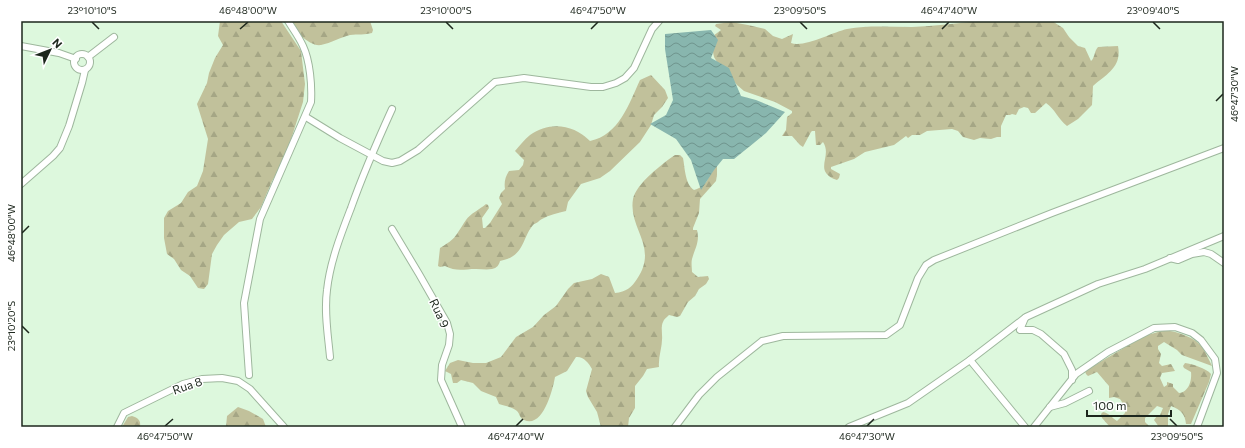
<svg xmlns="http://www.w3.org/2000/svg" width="1245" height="448" font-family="Commissioner,sans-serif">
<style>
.forest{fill:url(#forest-firs)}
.water{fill:url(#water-waves)}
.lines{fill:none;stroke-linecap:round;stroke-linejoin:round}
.minor-casing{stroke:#9eb79d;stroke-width:8}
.minor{stroke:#fff;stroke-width:6}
.ticks{fill:none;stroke:#1d271d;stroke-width:1.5}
.labels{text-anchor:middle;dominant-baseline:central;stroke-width:3;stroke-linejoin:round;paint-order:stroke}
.street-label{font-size:12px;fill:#1d271d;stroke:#fff}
.neatline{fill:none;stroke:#1d271d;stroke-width:1.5}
.ticks-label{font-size:10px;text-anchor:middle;fill:#1d271d}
</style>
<defs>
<pattern id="forest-firs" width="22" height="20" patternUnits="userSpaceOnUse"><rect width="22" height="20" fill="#c1c19b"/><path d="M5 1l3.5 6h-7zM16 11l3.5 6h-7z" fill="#a5a685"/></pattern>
<pattern id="water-waves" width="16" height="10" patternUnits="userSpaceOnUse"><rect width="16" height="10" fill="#88b6ae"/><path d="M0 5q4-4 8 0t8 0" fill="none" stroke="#6f948d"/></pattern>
</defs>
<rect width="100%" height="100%" fill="#ddf8dd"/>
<g class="forest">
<polygon points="220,21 281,21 301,51 305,84 303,102 284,161 272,181 261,207 252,219 239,222 224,235 217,245 212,254 208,284 204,289 198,288 190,276 181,270 174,259 167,254 164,238 164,218 168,211 181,203 188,192 197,186 203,171 208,139 197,104 207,83 209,73 215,58 223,45 218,36"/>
<path d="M286,21h84l3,9 -1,3c-7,2 -14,1 -22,2 -9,2 -19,8 -29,10 -12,2 -27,-16 -35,-24z"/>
<path d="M980,21h72l11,7 6,9 9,9 7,2 6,13c4,-3 3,-10 7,-14l20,-1c4,21 -11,28 -25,40l-1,19 -14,14 -11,7c-9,-7 -12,-17 -21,-23l-11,10h-4l-3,-5 -4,-1 -5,2 -3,6 -4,-1 -2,1h-4l-5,11v11h-4l-6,2 -11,-1 -6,2 -11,-3 -5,-6 -6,-2 -25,2 -7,4h-8l-4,3 -2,-2 -12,9 -29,7 -11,7 -23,8v2l9,5 -1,4 -2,2c-25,-9 -4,-23 -14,-38l-3,3h-4l-1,-14h-3l-1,1 -8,15 -3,-2 -8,-9h-10l4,-6 1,-13 5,-4v-2l-17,-9 -31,-11 -7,-6 -20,-23 -3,-5 -2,-10 1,-11 8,-6 -6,-4 1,-2 15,-2 17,3 17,4 8,7 9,3 11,-5 -2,9c13,5 42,-11 56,-14 22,-4 43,-2 65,-2 23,-1 45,-4 68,-6z"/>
<path d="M651,75l14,15 3,8 -6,9 -8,8 -3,10 -11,17 -30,29 -10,7 -19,6 -13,18 -2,9c-8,2 -17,4 -24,8 -4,2 -4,4 -8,5 -13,14 -8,32 -34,37 -1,4 -3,7 -8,8 -5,1 -11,0 -16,0 -12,0 -20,3 -31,-3l-5,1 -2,-1 2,-18c17,-10 15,-12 26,-28 4,-6 14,-11 20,-16l2,1 1,3 -7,10 1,10h2l5,-5 12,-19 -3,-6 2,-5 4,-4c-1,-6 0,-12 4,-18l10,-1 4,-5 1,-5 -9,-9c5,-6 9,-11 15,-16 19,-14 44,-11 60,6 29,-6 39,-37 50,-61z"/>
<path d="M675,155h5l3,3c2,10 2,26 11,32 14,-4 15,-13 18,-25l5,-2v12l-1,6 -16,18 -1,14 -6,15v2h4c3,12 -2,18 -5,29 -1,4 0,9 0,13l6,5 10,-1 1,3 -3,5 -7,5 -4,7 -7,6 -8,14 -3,1 -8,-2c-3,3 -5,4 -6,7 -2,4 -1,9 -1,13 1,11 -4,21 -3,32l-12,2 -4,7 -8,10v22l-6,10 -1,9h-27l-4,-15 -9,-15 -2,-6 6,-22c-3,-6 -9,-13 -16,-12l-9,14 -12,6c-2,12 -12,52 -31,43 -4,-1 -4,-6 -7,-9 -4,-4 -13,-5 -18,-7l-3,-7 -15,-6 -8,-8 -12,-3 -4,3h-4l-2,-9 -6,-3 5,-8 8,-3 15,3h13l15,-6 15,-20 17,-10 11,-12 12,-9 12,-17 6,-6 18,-4 9,-5 8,3 6,16c11,-1 17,-6 22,-14 22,-33 -9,-50 -4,-80 3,-15 29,-35 42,-44z"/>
<path d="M1165,330c13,2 30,7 38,18 3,5 6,12 9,18l-30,-11 -5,-5 -13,-8 -6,4v3l3,5 -2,9 3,3 9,-2 4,7 -13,2 -2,5 4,9 3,-2v-3l6,2v3l6,6c10,-1 13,-13 12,-21l-7,-4 -1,-2 2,-3c7,1 21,5 26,11l-2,8 -18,42h-5c-1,-10 -5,-14 -15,-18l-3,8v13h-9l-5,-7 3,-4 3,-1 3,-7 -6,-2 -12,12v4l5,5h-40l-8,-9 -1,-4 2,-2c6,1 9,6 14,9l8,-8 1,-5 -6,-9 -6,-2 -5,1v-12l-12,-14 -9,4 -2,-2 -1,-3 59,-35z"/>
<polygon points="238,407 249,411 263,419 266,427 226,427 227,416"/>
<path d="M132,416c6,2 9,4 8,11h-18l6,-10z"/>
</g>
<polygon class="water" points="711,30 718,40 711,58 729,68 741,96 756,100 785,112 766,133 734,159 723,159 714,170 701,190 691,160 676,139 650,124 666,115 673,100 665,49 665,34"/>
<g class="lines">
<defs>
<g id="minor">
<polyline points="21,46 59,53 76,59"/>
<circle cx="82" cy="62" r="8"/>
<polyline points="88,57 114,37"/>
<polyline points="306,117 340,138 383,161 392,163 400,161 418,150 495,82 524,78 591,87 603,87 616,83 625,78 634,68 652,29 659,21"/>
<polyline points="21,184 53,156 60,148 69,126 82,83 85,70"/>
<polyline points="392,229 419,274 447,323 450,334 449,345 442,365 441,380 462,427"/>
<polyline points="1170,258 1178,260 1192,254 1204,252 1211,254 1224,263"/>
<polyline points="1025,318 1020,330 1033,330 1041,334 1064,354 1072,370 1072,380"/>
<path d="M330,357c-2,-22 -6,-45 -3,-67 3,-28 14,-56 24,-82 12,-34 26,-66 41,-99"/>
<polyline points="970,360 1025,427"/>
<path d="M249,375l-5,-72 16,-84 51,-117c1,-17 -1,-41 -8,-56 -4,-9 -10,-17 -15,-25"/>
<polyline points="1050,407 1065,403 1089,391"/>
<polyline points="117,427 124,413 183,384 202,379 222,378 238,381 250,389 284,427"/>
<polyline points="675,427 699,395 717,377 762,341 783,336 886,335 900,325 918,278 926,265 934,260 1052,213 1224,148"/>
<polyline points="849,427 908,403 970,360 1026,317 1098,284 1145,269 1224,236"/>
<polyline points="1034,427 1076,374 1108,352 1154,328 1175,327 1192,333 1201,340 1215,359 1217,373 1197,427"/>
</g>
</defs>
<use href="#minor" class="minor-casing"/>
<use href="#minor" class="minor"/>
</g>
<path class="ticks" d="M92,22l7,7M446,22l7,7M800,22l7,7M1153,22l7,7M240,29l8,-7M591,29l7,-7M942,29l7,-7M1216,101l7,-7M22,233l7,-7M22,326l7,7M1170,419l7,7M165,426l8,-7M516,426l7,-7M867,426l7,-7"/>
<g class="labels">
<g class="street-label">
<text transform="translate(440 313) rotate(65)">Rua 9</text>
<text transform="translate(187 385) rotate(-19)">Rua 8</text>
</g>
</g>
<rect width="1245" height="448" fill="none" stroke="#ffffff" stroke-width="44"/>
<g transform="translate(50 50) rotate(47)" stroke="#ffffff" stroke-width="3" paint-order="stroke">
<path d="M0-3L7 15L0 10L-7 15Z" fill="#1d271d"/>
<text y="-6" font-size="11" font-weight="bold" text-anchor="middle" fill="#1d271d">N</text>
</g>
<path d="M1087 410v6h84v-6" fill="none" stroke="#1d271d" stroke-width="2"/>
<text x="1093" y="410" font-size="12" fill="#1d271d" stroke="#ffffff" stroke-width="3" paint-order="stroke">100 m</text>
<rect x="22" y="22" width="1201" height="404" class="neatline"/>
<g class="ticks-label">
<text x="92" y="14">23°10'10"S</text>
<text x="248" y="14">46°48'00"W</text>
<text x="446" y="14">23°10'00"S</text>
<text x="598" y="14">46°47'50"W</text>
<text x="800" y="14">23°09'50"S</text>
<text x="949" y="14">46°47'40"W</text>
<text x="1153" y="14">23°09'40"S</text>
<text transform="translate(1234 94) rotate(-90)" y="4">46°47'30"W</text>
<text transform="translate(11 233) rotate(-90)" y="4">46°48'00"W</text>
<text transform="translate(11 326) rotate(-90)" y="4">23°10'20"S</text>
<text x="165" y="440">46°47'50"W</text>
<text x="516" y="440">46°47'40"W</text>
<text x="867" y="440">46°47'30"W</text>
<text x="1177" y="440">23°09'50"S</text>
</g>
</svg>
